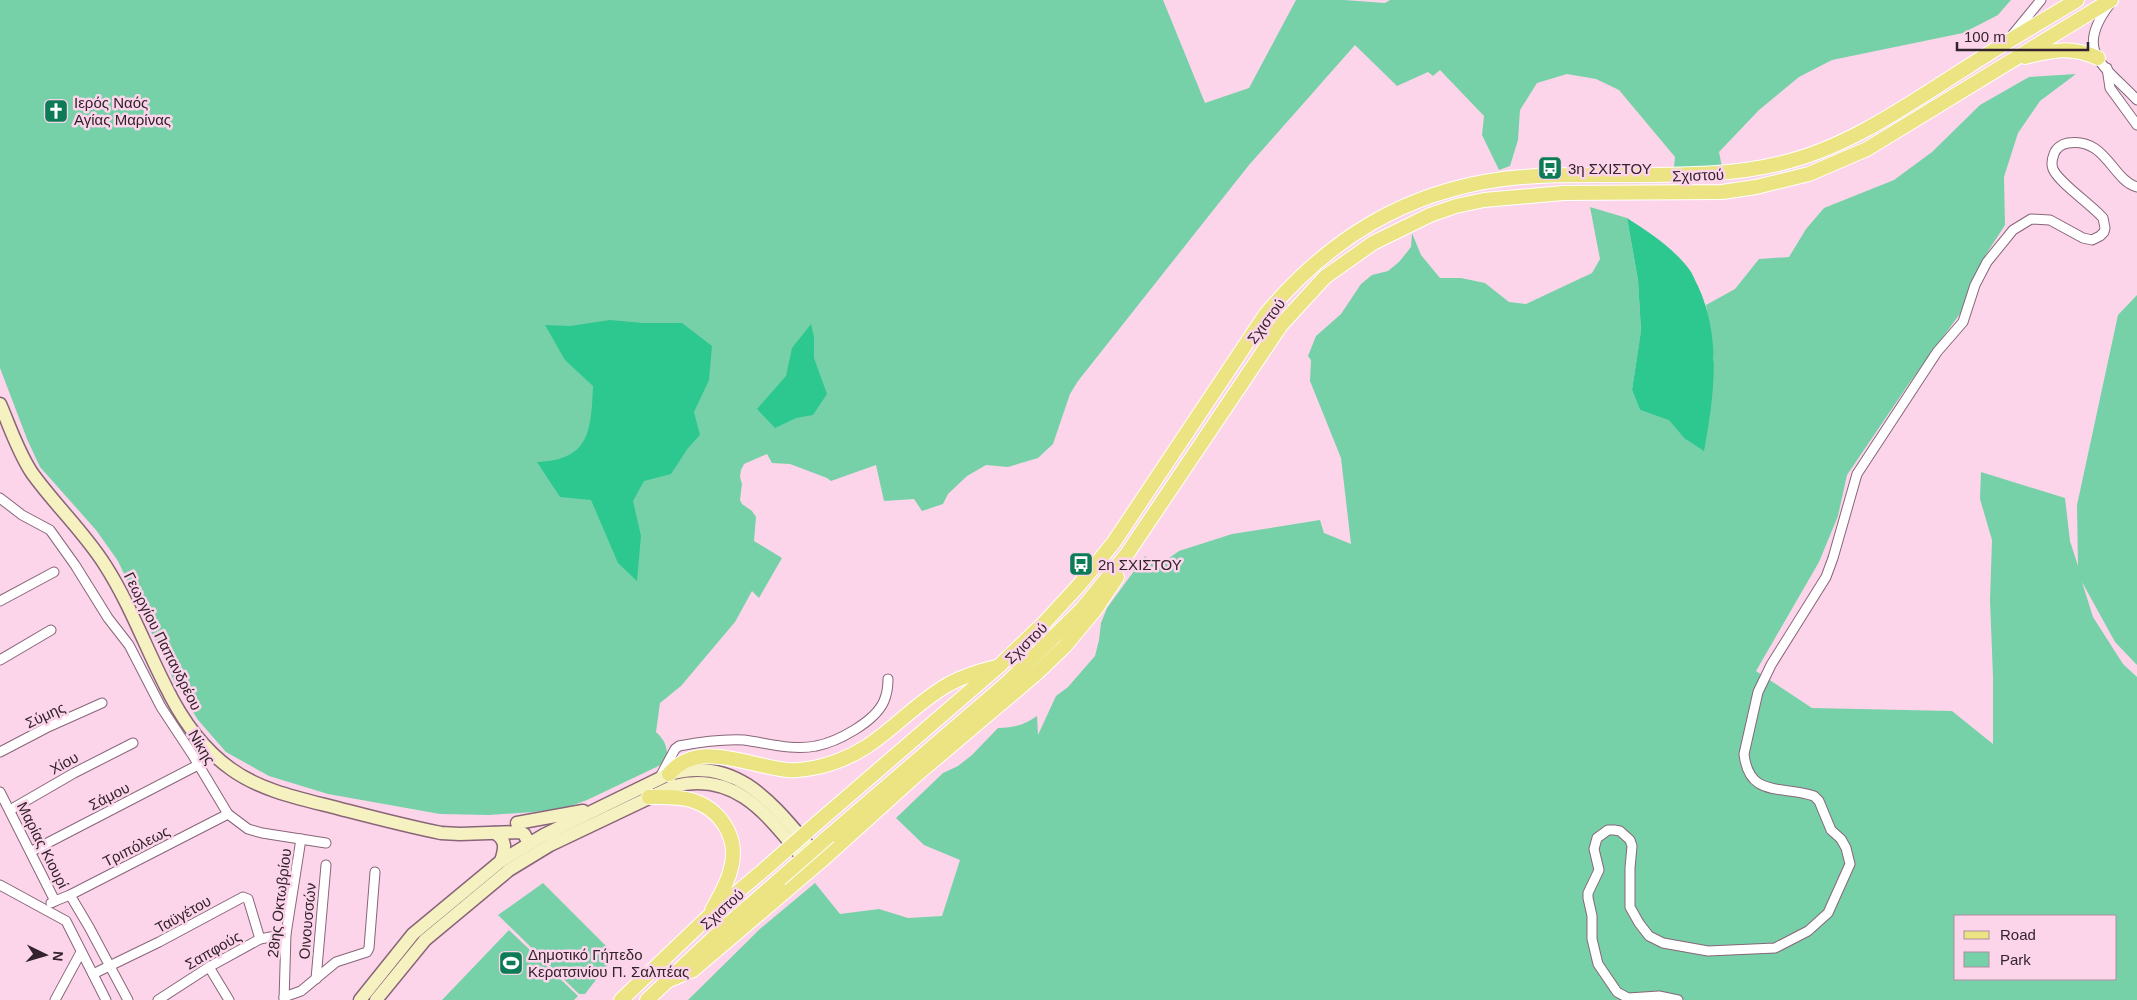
<svg xmlns="http://www.w3.org/2000/svg" width="2137" height="1000" font-family="Arial,sans-serif">
<style>
.green{fill:#76d1a8;fill-rule:evenodd}
.forest{fill:#2dc890}
.lines{fill:none;stroke-linecap:round;stroke-linejoin:round}
.street-casing{stroke:#886579;stroke-width:11}
.secondary-casing{stroke:#886579;stroke-width:15}
.primary-casing{stroke:#fff;stroke-width:16}
.street{stroke:#fff;stroke-width:9}
.secondary{stroke:#f6f1c1;stroke-width:12}
.primary{stroke:#ece383;stroke-width:14}
.primary-bridge-casing{stroke:#fff;stroke-width:16;stroke-linecap:butt}
.primary-bridge{stroke:#ece383;stroke-width:14}
.labels{text-anchor:middle;dominant-baseline:central;stroke-width:5;stroke-linejoin:round;paint-order:stroke}
.poi-label{font-size:15px;fill:#32232c;stroke:#fdd5eb;text-anchor:start}
.street-label{font-size:15px;fill:#32232c;stroke:#fdd5eb}
</style>
<rect width="100%" height="100%" fill="#fdd5eb"/>
<g class="green">
<path d="M0,0h1163l42,103 44,-15 47,-88h48l41,3 5,-3h621l-13,15 -35,18 -131,27 -33,17 -40,33 -40,42 3,15h-48l1,-10 -56,-67 -23,-11 -29,-5 -30,9 -17,27 -2,30 -8,26 -11,4 -17,-35 2,-19 -44,-46 -7,6 -5,-4 -31,14 -42,-41 -106,120 -171,216 -8,13 -17,50 -15,14 -30,9 -22,-2 -19,11 -19,18 -5,10 -21,7 -8,-12 -30,2 -8,-36 -45,16 -4,-3 -37,-14 -18,-1 -5,-9 -23,10 -3,6 -1,7 2,7 -2,16 2,4 10,7 4,6 -2,24 28,17 -23,40 -7,-7 -17,31 -54,64 -21,17 -4,29c10,9 12,17 11,30l-80,38 -19,7 -34,5 -45,3 -49,-1 -112,-20 -59,-18 -43,-24 -28,-32 -23,-37 -57,-122 -22,-31 -56,-63 -13,-28 -27,-71z"/>
<path d="M2076,74l-36,27 -22,32 -14,44 1,48 -22,34 -21,52 -54,74 -61,90 -9,41 -19,46 -63,109 56,37 140,3 41,33v-67l-3,-77 2,-60 -12,-41 1,-27 84,26 5,43 8,25 -1,-61 41,-190 19,-20v370l-22,-23 -33,-60 11,35 30,47 14,13v323h-1449l73,-72 54,-45 25,31 39,-5 29,9 34,-2 18,-56 -36,-15 -28,-27 47,-45 15,-7 14,-11 26,-27c16,0 26,-3 39,-12l1,19 18,-39 12,-9 27,-31 4,-16 2,-17 6,-15 38,-52 13,10 21,-15 53,-17 88,-14 4,13 27,11 -10,-86 -31,-77 1,-21 -3,-4 8,-20 25,-22 20,-30 11,-9 16,-4 11,-9 12,-15 1,-14 9,22 19,23h21l24,5 24,19 17,2 66,-31 8,-14 -10,-52 37,11 11,62 3,52 -9,58 8,20 29,9 15,19 30,-78 -8,-55 29,-16 24,-30 30,-2 17,-28 18,-21 70,-28 38,-28 48,-47 49,-28zM1956,916h160v63h-160z"/>
<polygon points="543,883 615,955 585,994 579,994 498,915"/>
<polygon points="509,930 578,996 574,1000 442,1000"/>
</g>
<g class="forest">
<path d="M1627,218c22,14 46,30 62,51 4,5 6,12 9,17 24,52 16,111 6,165l-20,-13 -15,-18 -29,-10 -8,-20 9,-59 -3,-51z"/>
<path d="M610,320l33,3h39l30,23 -3,34 -15,32 6,23 -12,13 -17,26 -27,7 -11,20 8,35 -4,45 -19,-18 -27,-63 -31,-3 -23,-35c53,-2 54,-31 56,-76l-28,-26 -20,-35 25,1z"/>
<polygon points="811,324 814,337 814,358 827,394 813,415 796,418 775,428 757,409 786,376 792,348"/>
</g>
<g class="lines">
<defs>
<g id="street">
<path d="M2110,4c-37,48 -6,61 27,96"/>
<polyline points="2013,34 2041,0"/>
<polyline points="2107,68 2110,88 2137,125"/>
<polyline points="0,498 22,515 50,530 75,565 108,618 129,645 161,707 192,754 228,814 248,829 262,833 326,843"/>
<polyline points="0,601 54,572"/>
<polyline points="0,660 51,630"/>
<polyline points="0,752 46,728 102,703"/>
<path d="M660,777l15,-28 4,-3c21,-4 43,-7 65,-6 23,3 49,11 72,6 21,-4 59,-24 68,-45 3,-7 4,-15 4,-22"/>
<polyline points="0,792 55,901 51,903"/>
<polyline points="10,810 74,773 133,743"/>
<polyline points="32,851 198,765"/>
<polyline points="0,885 66,921 106,1000"/>
<polyline points="70,895 89,927 128,1000"/>
<polyline points="55,901 70,895 228,814"/>
<polyline points="209,967 229,1000"/>
<polyline points="93,974 159,942 243,897 248,899 260,939"/>
<polyline points="316,979 326,865"/>
<polyline points="284,997 301,991 336,962 367,952 369,948 375,872"/>
<polyline points="55,1000 81,952"/>
<polyline points="158,1000 209,967 260,939 286,934"/>
<polyline points="284,1000 286,934 301,839"/>
<path d="M1678,1000l-19,-4 -31,2 -11,-6 -19,-28 -6,-25v-23l-4,-18v-5l11,-23 -5,-21 3,-11 11,-8h6l6,1 10,9 2,6 -2,22v39l9,16 10,13 14,7 45,8 67,-3 33,-17 20,-18 22,-49 -4,-16 -5,-9 -10,-9 -12,-29 -5,-5c-31,-11 -65,3 -70,-42l14,-62 13,-27 55,-88 7,-19 24,-84 80,-122 26,-30 12,-37 12,-23 26,-32 18,-11 19,1 33,18 9,2 8,-4 4,-4 1,-4 -2,-10c-11,-13 -45,-36 -50,-49 -2,-5 -1,-10 1,-15 2,-6 8,-10 14,-11 38,-6 44,37 69,44"/>
</g>
<g id="secondary">
<path d="M0,404c10,23 18,48 32,69 23,32 52,59 73,92 25,39 40,81 61,122 15,31 37,62 65,82 30,22 71,30 106,39 35,9 69,18 104,25l19,1 60,-2 4,2 5,9"/>
<polyline points="517,823 583,811"/>
<path d="M495,833c12,7 10,16 6,28"/>
<path d="M360,1000l53,-66 88,-73 43,-26 125,-61c72,-20 108,36 149,83"/>
<path d="M376,1000l49,-60 84,-70 41,-25 124,-59c66,-16 97,35 135,79"/>
</g>
<g id="primary">
<path d="M2025,57c28,-7 46,-11 73,1"/>
<path d="M669,774c29,-36 81,-7 119,-4 10,1 20,-1 30,-3 61,-14 82,-55 131,-83 15,-8 30,-13 47,-17"/>
<path d="M649,797c14,0 28,-1 42,3 30,9 48,38 40,68 -3,15 -12,29 -19,42"/>
<path d="M817,823l182,-157 47,-45 34,-37 34,-42 152,-228c63,-75 139,-122 237,-135 40,-5 81,-4 122,-4 53,0 105,1 157,-12 68,-16 128,-60 187,-97 35,-23 72,-44 108,-66"/>
<polyline points="829,836 1008,682 1082,609 1127,554 1281,325 1325,277 1373,243 1430,215 1456,206 1484,200 1563,193 1722,192 1756,187 1809,174 1867,149 2111,0"/>
<polyline points="669,980 693,970 821,861 914,777 1037,673 1065,646 1095,610 1117,577"/>
<polyline points="621,1000 708,917 766,868"/>
<polyline points="647,1000 726,926 780,879"/>
</g>
</defs>
<use href="#street" class="street-casing"/>
<use href="#secondary" class="secondary-casing"/>
<use href="#primary" class="primary-casing"/>
<use href="#street" class="street"/>
<use href="#secondary" class="secondary"/>
<use href="#primary" class="primary"/>
<defs>
<g id="primary-bridge">
<polyline points="766,868 817,823"/>
<polyline points="780,879 829,836"/>
</g>
</defs>
<use href="#primary-bridge" class="primary-bridge-casing"/>
<use href="#primary-bridge" class="primary-bridge"/>
</g>
<defs>
<symbol id="church-square" viewBox="-11 -11 22 22"><rect x="-9" y="-9" width="18" height="18" rx="4" fill="#0c7b56" stroke="#fdd5eb"/><path d="M-1.2-6h2.4v3.5h3.3v2.4h-3.3V6h-2.4V-.1h-3.3v-2.4h3.3Z" fill="#fff"/></symbol>
<symbol id="bus-square" viewBox="-11 -11 22 22"><rect x="-9" y="-9" width="18" height="18" rx="4" fill="#0c7b56" stroke="#fdd5eb"/><path d="M-5-6H5V4H4V6H2V4H-2V6H-4V4H-5ZM-3.5-4V0h7V-4ZM-3.5 1.2v1.5H-2V1.2ZM2 1.2v1.5H3.5V1.2Z" fill="#fff"/></symbol>
<symbol id="stadium-square" viewBox="-11 -11 22 22"><rect x="-9" y="-9" width="18" height="18" rx="4" fill="#0c7b56" stroke="#fdd5eb"/><path d="M0-5a6.5 5 0 1 0 0 10a6.5 5 0 1 0 0-10ZM-3.5-1.8h7v3.6h-7Z" fill="#fff"/></symbol>
</defs>
<g fill-rule="evenodd">
<use href="#church-square" x="42" y="97" width="28" height="28"/>
<use href="#bus-square" x="1536" y="154" width="28" height="28"/>
<use href="#bus-square" x="1067" y="550" width="28" height="28"/>
<use href="#stadium-square" x="497" y="949" width="28" height="28"/>
</g>
<g class="labels">
<g class="poi-label">
<text x="74" y="102">Ιερός Ναός<tspan x="74" dy="17">Αγίας Μαρίνας</tspan></text>
<text x="1568" y="168">3η ΣΧΙΣΤΟΥ</text>
<text x="1098" y="564">2η ΣΧΙΣΤΟΥ</text>
<text x="528" y="954">Δημοτικό Γήπεδο<tspan x="528" dy="17">Κερατσινίου Π. Σαλπέας</tspan></text>
</g>
<g class="street-label">
<text transform="translate(1698 175) rotate(-2)">Σχιστού</text>
<text transform="translate(1266 321) rotate(-53)">Σχιστού</text>
<text transform="translate(163 641) rotate(63)">Γεωργίου Παπανδρέου</text>
<text transform="translate(1026 643) rotate(-44)">Σχιστού</text>
<text transform="translate(45 715) rotate(-25)">Σύμης</text>
<text transform="translate(202 747) rotate(59)">Νίκης</text>
<text transform="translate(64 763) rotate(-29)">Χίου</text>
<text transform="translate(109 796) rotate(-27)">Σάμου</text>
<text transform="translate(43 845) rotate(63)">Μαρίας Κιουρί</text>
<text transform="translate(136 846) rotate(-27)">Τριπόλεως</text>
<text transform="translate(279 903) rotate(-83)">28ης Οκτωβρίου</text>
<text transform="translate(722 909) rotate(-42)">Σχιστού</text>
<text transform="translate(183 914) rotate(-29)">Ταϋγέτου</text>
<text transform="translate(307 921) rotate(-85)">Οινουσσών</text>
<text transform="translate(213 950) rotate(-30)">Σαπφούς</text>
</g>
</g>
<rect x="1954" y="915" width="162" height="65" fill="#fdd5eb" stroke="#ac8e9f"/>
<rect x="1964" y="931" width="25" height="8" fill="#ece383" stroke="#ac8e9f"/>
<text x="2000" y="940" font-size="15" fill="#32232c">Road</text>
<rect x="1964" y="952" width="25" height="15" fill="#76d1a8" stroke="#ac8e9f"/>
<text x="2000" y="965" font-size="15" fill="#32232c">Park</text>
<g transform="translate(45 955) rotate(95)" stroke="#fdd5eb" stroke-width="4" paint-order="stroke">
<path d="M0-4L9 19L0 12L-9 19Z" fill="#32232c"/>
<text y="-8" font-size="14" font-weight="bold" text-anchor="middle" fill="#32232c">N</text>
</g>
<path d="M1957 42v8h131v-8" fill="none" stroke="#32232c" stroke-width="2.5"/>
<text x="1964" y="42" font-size="15" fill="#32232c" stroke="#fdd5eb" stroke-width="4" paint-order="stroke">100 m</text>
</svg>
